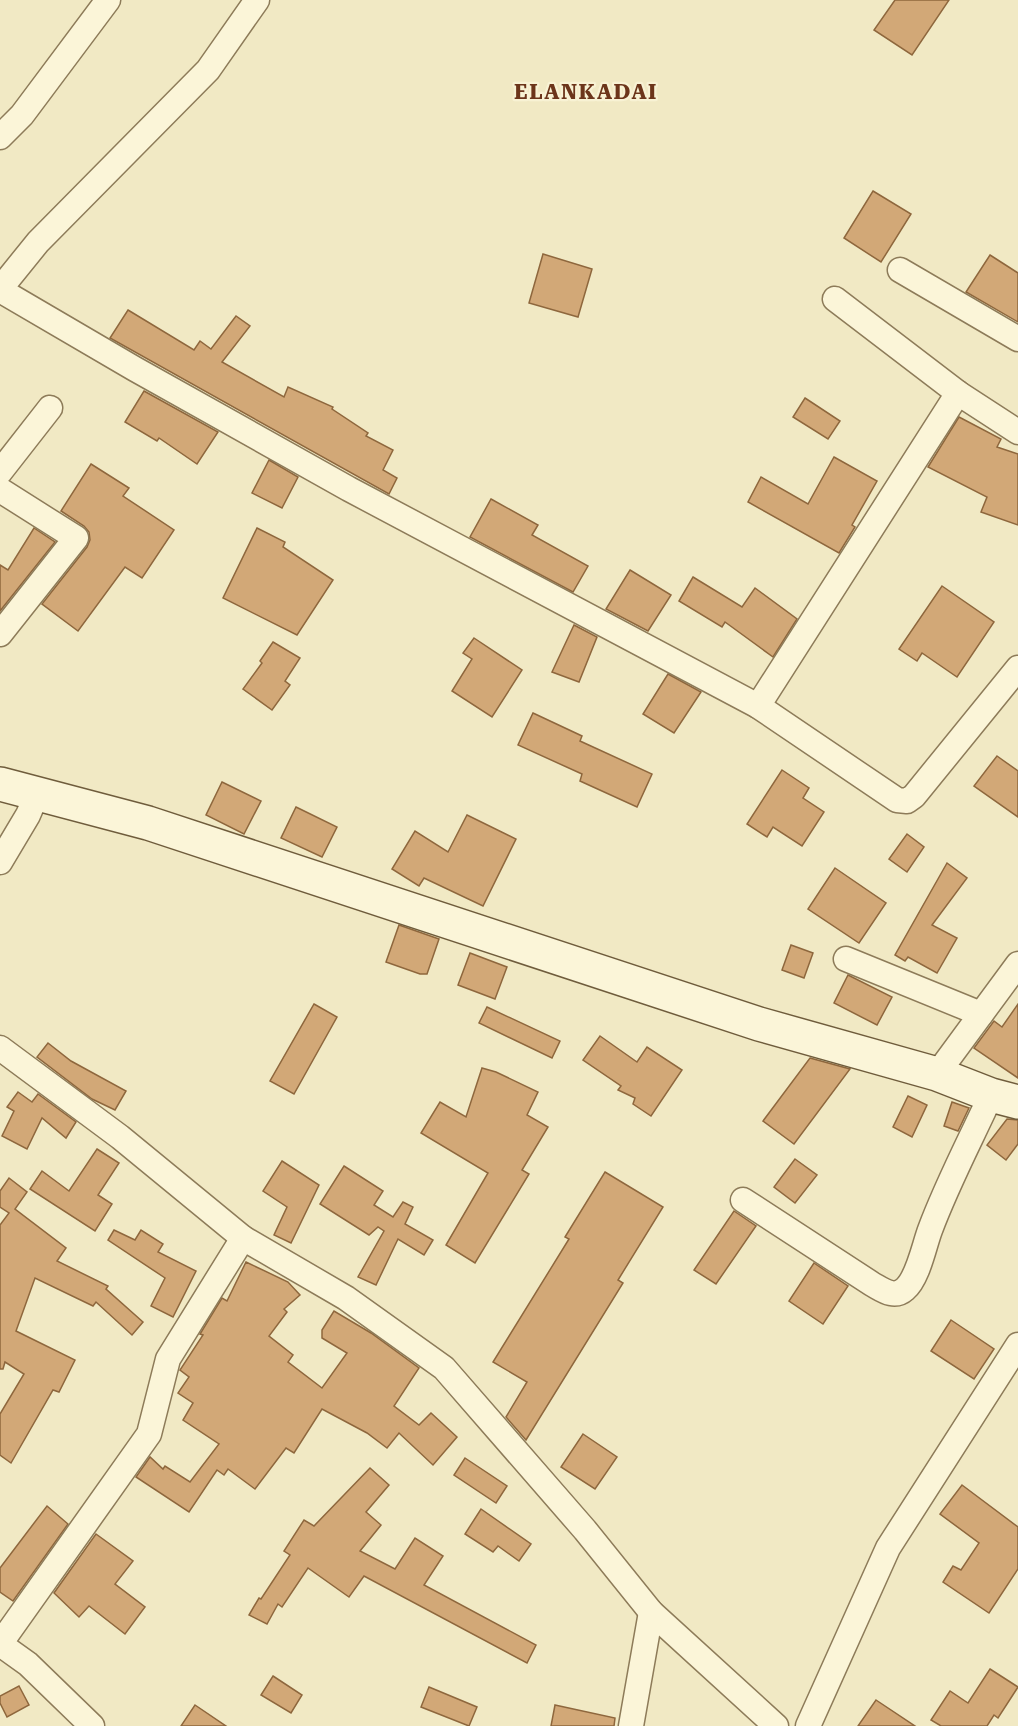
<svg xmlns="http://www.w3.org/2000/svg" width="1018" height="1726" font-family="'Roboto Serif',serif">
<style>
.building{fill:#d2a877;stroke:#8e673d;stroke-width:1.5}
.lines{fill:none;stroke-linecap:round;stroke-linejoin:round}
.street-casing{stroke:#8d7b59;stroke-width:27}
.secondary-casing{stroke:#6f5c3c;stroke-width:36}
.street{stroke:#fbf5d8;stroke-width:24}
.secondary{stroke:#fbf5d8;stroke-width:33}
.labels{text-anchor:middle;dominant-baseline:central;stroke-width:4.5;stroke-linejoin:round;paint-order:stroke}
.district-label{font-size:21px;font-weight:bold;letter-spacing:1.5px;fill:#6c351a;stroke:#f8f2d4}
</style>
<rect width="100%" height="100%" fill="#f1e9c4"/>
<g class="building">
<polygon points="895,0 949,0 912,55 874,30"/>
<polygon points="873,191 911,214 881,262 844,238"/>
<polygon points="543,254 592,269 578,317 529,303"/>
<polygon points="990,255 1018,273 1018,322 966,292"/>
<polygon points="128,310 194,350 200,341 211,349 236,316 250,326 222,362 284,397 288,387 333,407 332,409 368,433 366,436 393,450 383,470 397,478 389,494 110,338"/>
<polygon points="144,391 218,432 197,464 159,438 157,441 125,422"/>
<polygon points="805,398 840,421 828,439 793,417"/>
<polygon points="959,417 1001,439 997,447 1018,454 1018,525 981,512 987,497 928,467"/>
<polygon points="834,457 877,481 852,525 855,527 839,553 748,502 761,477 808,504"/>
<polygon points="269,460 298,477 282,508 252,493"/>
<polygon points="91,464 129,488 123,496 174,530 142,578 125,567 78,631 42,604 87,547 90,540 89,532 84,526 61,511"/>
<polygon points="491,499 538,525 532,535 588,566 573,592 470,537"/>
<polygon points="34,528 55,542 0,611 0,565 8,570"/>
<polygon points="257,528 285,542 283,547 333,580 297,635 223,598"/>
<polygon points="630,570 671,595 648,631 606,609"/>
<polygon points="693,577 742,607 755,588 797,619 773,657 725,622 722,627 679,601"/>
<polygon points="942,586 994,622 957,677 922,653 917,661 899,649"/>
<polygon points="574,625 597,637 579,682 552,672"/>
<polygon points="474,638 522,670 492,717 452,691 472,659 463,653"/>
<polygon points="273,642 300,658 285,681 290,685 272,710 243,689 262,663 260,661"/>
<polygon points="668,674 701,692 674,733 643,714"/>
<polygon points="533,713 582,736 580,741 652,774 637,807 580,781 582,774 518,745"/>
<polygon points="997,756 1018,771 1018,817 974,786"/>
<polygon points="782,770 809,788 803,798 824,812 802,846 773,827 767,837 747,824"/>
<polygon points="222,782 261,801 244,834 206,815"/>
<polygon points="296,807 337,827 322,857 281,838"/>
<polygon points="467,815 516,839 483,906 424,878 419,886 392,869 415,831 448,852"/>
<polygon points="907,834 924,847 907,872 889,859"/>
<polygon points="947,863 967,878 932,925 957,938 937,973 908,957 905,961 895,955"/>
<polygon points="835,868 886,903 859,943 808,909"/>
<polygon points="399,925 439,939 427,974 420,974 386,962"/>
<polygon points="791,945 813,953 804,978 782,970"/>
<polygon points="470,953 507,967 495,999 458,985"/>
<polygon points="848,975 892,997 877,1025 834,1003"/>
<polygon points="314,1004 337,1017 294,1094 270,1081"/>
<polygon points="1018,1004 1018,1078 974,1048 994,1021 1002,1027"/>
<polygon points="487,1007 560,1041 552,1058 479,1023"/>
<polygon points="600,1036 637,1062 647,1047 682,1070 651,1116 633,1104 635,1098 618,1090 621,1086 583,1060"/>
<polygon points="48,1043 71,1061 126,1091 115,1110 92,1099 37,1057"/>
<polygon points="810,1058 850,1069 794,1144 763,1121"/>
<polygon points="482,1068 496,1072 538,1092 527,1115 548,1127 522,1170 529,1174 475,1263 446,1245 488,1173 421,1133 440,1102 466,1117"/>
<polygon points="18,1092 32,1102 38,1094 76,1122 66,1138 42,1118 27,1149 2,1136 14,1111 7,1107"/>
<polygon points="908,1096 927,1105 912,1137 893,1127"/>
<polygon points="952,1102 969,1108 958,1131 944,1126"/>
<polygon points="1007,1119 1018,1120 1018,1144 1006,1160 987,1145"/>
<polygon points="97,1149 119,1163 98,1195 112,1204 95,1231 30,1189 42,1171 69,1191"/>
<polygon points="795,1159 817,1175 795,1203 774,1187"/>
<polygon points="282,1161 319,1185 291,1243 274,1235 287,1207 263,1191"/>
<polygon points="344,1166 383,1191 374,1205 393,1217 403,1202 413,1207 405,1224 433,1240 424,1255 398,1239 376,1285 358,1277 384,1231 378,1227 369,1235 320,1204"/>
<polygon points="605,1172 663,1207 618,1280 623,1283 526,1440 506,1417 527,1382 493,1362 569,1239 565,1237"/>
<polygon points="9,1178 27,1192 15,1209 66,1248 57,1261 108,1286 106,1289 143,1322 132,1335 96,1302 93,1306 35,1278 16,1331 75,1360 59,1392 53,1390 11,1463 0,1455 0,1414 24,1374 5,1362 3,1369 0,1369 0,1225 9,1213 0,1207 0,1191"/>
<polygon points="734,1211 756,1226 716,1284 694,1270"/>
<polygon points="114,1230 135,1240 141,1230 163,1244 158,1252 196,1271 173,1317 151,1306 165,1278 108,1240"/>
<polygon points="246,1262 288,1282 300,1295 284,1309 287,1312 269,1336 293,1355 288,1362 322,1388 347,1353 322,1338 322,1330 334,1311 371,1333 419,1368 394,1406 419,1425 431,1413 457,1437 433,1465 399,1433 387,1448 367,1433 322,1409 294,1453 286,1448 255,1489 228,1469 224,1475 217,1470 189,1512 136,1477 150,1457 163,1469 165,1466 190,1482 219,1444 183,1420 193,1403 178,1393 189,1377 180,1370 203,1335 200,1334 222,1298 227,1301"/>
<polygon points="814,1263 848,1286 823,1324 789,1301"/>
<polygon points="951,1320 994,1349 974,1379 931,1351"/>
<polygon points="583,1434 617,1457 595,1489 561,1467"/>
<polygon points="465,1458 507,1486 496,1503 454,1475"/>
<polygon points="370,1468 389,1485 366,1512 381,1525 360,1551 395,1569 415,1538 443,1556 424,1585 536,1645 527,1663 364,1576 349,1597 308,1568 282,1607 278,1604 267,1624 249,1615 259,1598 261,1599 290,1555 284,1551 304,1520 314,1526"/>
<polygon points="962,1485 1018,1527 1018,1569 989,1613 943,1582 953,1566 961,1570 979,1543 940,1514"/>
<polygon points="47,1506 68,1524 13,1601 0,1592 0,1568"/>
<polygon points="481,1509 531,1544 519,1561 498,1546 493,1552 465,1534"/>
<polygon points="96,1534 133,1561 115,1584 145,1607 125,1634 89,1606 79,1617 54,1593"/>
<polygon points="990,1669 1018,1687 998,1718 994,1715 987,1726 941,1726 931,1720 950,1691 968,1703"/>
<polygon points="273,1676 302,1695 291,1713 261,1695"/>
<polygon points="19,1686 29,1705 7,1717 0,1703 0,1696"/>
<polygon points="429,1687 477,1707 469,1726 421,1707"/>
<polygon points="876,1700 915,1726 858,1726"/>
<polygon points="195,1705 226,1726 181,1726"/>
<polygon points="555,1705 615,1718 614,1726 551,1726"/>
</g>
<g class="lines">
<defs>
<g id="street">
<polyline points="0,137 22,115 108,0"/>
<polyline points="900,270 1018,339"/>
<polyline points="0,289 38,242 208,70 257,0"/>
<polyline points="0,290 135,369 349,489 758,706 897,800 907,801 914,796 1018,668"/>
<polyline points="835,299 958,393 1018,432"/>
<polyline points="0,472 50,408"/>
<polyline points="0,490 76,538 0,634"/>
<polyline points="758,706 958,393"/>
<polyline points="0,862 28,815 37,794"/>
<polyline points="846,959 981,1014"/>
<polyline points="0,1048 120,1137 243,1238 346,1298 444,1368 585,1530 651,1612 776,1726"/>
<polyline points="937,1074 1018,964"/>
<path d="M743,1200l129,84c11,6 22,15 33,5 13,-11 19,-43 25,-59 17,-46 41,-91 61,-135"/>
<polyline points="92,1726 28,1664 0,1644 149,1434 168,1359 243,1238"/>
<polyline points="631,1726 651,1612"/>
<polyline points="808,1726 888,1548 1018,1345"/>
</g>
<polyline id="secondary" points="0,784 148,823 759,1024 937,1074 991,1095 1018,1102"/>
</defs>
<use href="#street" class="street-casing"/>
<use href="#secondary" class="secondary-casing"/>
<use href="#street" class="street"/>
<use href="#secondary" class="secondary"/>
</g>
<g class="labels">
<g class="district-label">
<text x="586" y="92">ELANKADAI</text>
</g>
</g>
</svg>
